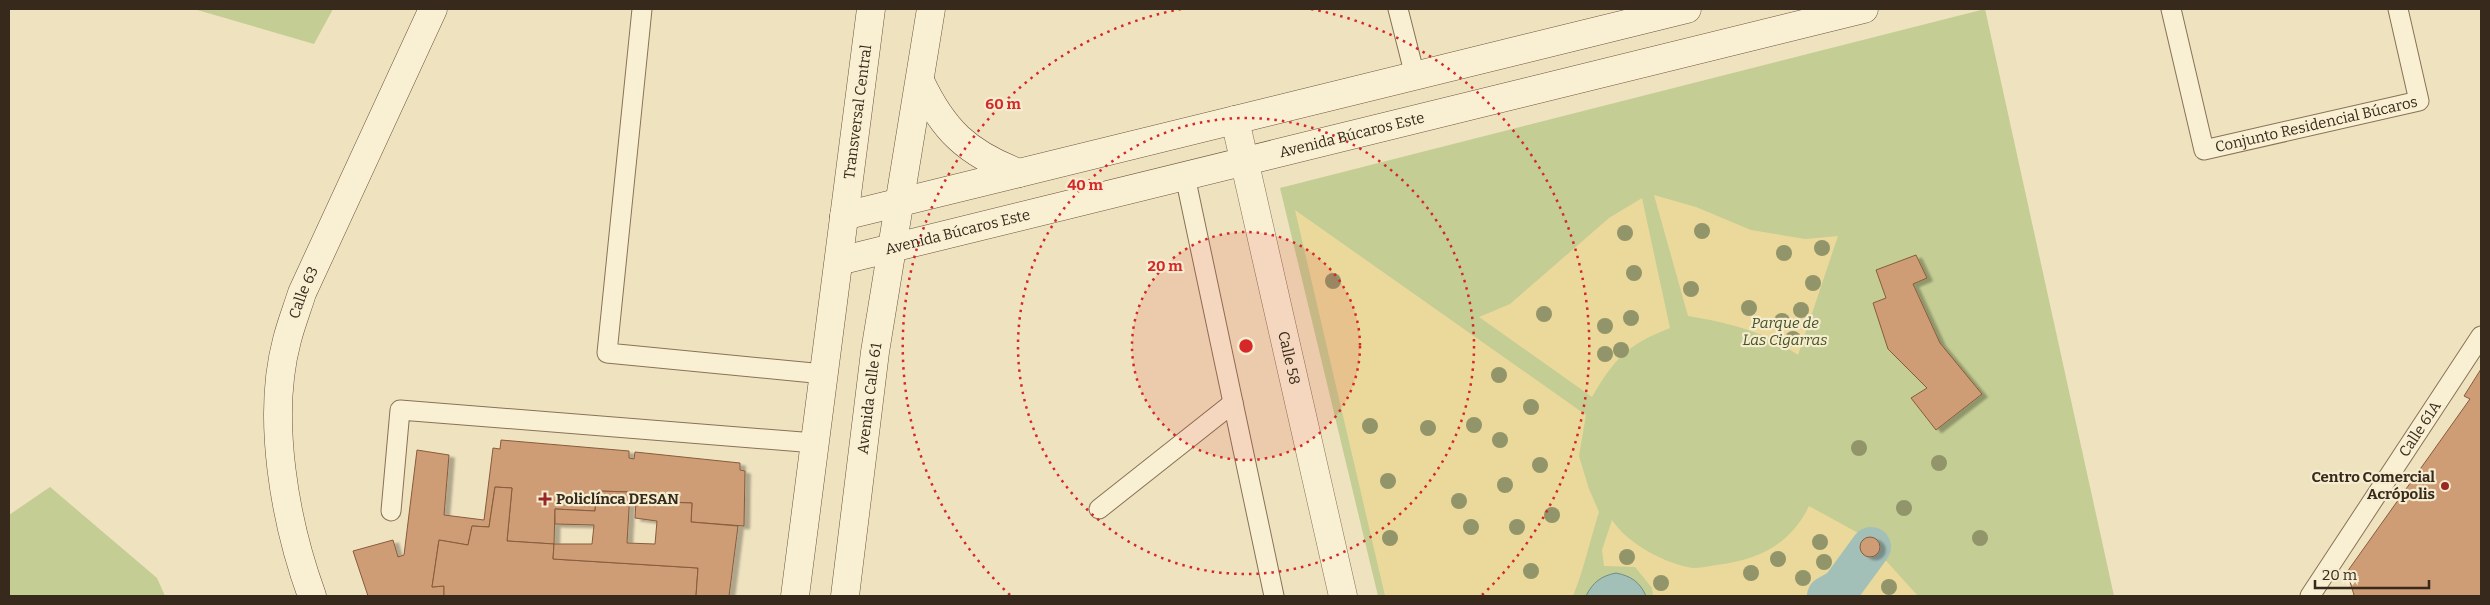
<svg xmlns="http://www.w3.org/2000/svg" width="2490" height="605" font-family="Bitter,serif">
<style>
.green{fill:#c4cd93}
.sand{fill:#ebd89b}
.water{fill:#a3c0b8;stroke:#6a8e86}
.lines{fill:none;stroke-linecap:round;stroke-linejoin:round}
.canal{stroke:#a3c0b8;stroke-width:40}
.building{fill:#ce9c74;stroke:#875c3d;filter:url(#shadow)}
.lane-casing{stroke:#887257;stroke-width:21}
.street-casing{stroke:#887257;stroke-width:29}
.secondary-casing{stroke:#69533b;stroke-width:29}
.lane{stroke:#f9efd3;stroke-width:19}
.street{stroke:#f9efd3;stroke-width:28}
.secondary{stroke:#f9efd3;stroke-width:28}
.tree{fill:#929469}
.ring{fill:none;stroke:#d62828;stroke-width:2.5;stroke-dasharray:2.5 5}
.poi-dot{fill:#982826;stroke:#f6eccf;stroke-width:2}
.labels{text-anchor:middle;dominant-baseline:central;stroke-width:4.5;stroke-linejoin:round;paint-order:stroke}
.street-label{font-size:15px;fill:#372a1c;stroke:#f6eccf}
.park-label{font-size:15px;font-style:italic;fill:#465422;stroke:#f6eccf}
.poi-label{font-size:15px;font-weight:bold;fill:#372a1c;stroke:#f6eccf;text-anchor:end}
.centre{fill:#d62828;stroke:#f6eccf;stroke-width:2.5}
.ring-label{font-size:15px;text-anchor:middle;font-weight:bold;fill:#d62828;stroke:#f6eccf;stroke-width:4.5;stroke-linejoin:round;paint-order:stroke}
</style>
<defs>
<filter id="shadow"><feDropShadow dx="5.5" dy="3" stdDeviation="1" flood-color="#0004"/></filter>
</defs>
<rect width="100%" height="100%" fill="#efe2bf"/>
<g class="green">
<polygon points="194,9 333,9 314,44"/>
<polygon points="1985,9 2114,596 1378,596 1280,188"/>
<polygon points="50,487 157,578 165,596 9,596 9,515"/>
</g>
<g class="sand">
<path d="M1654,195l42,12 55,23 54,9 33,-3 -40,119c-34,-24 -69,-32 -110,-39z"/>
<path d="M1642,198l28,130c-43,17 -55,30 -78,69l-113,-80 31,-13 99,-86z"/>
<path d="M1295,210l291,205 -7,41 10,33 10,23c-9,28 -15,57 -26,84h-188z"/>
<path d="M1809,506l51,28 -30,44 -25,18h-152l-1,-8 -17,-21 -31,-1 -2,-16 10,-30c15,23 53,44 81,48 7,0 16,-2 23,-3 42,-5 74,-20 93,-59z"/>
<polygon points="1880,554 1918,596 1827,596 1841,588"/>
</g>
<path class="water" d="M1616,573c15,3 24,9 30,23h-60c7,-14 15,-20 30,-23z"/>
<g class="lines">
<polyline class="canal" points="1827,596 1841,588 1871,547"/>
</g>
<g class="building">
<polygon points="1916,255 1927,278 1913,284 1940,343 1982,394 1936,430 1911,398 1927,388 1888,349 1873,303 1886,298 1876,270"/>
<polygon points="2481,369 2481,596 2352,596 2354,595 2347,572 2470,399 2464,396"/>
<polygon points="501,440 629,451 629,458 634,459 635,452 740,463 740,470 745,471 744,526 691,522 692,503 630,500 630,492 597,491 595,511 555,509 554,544 507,541 512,488 495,487 489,527 472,526 468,545 439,540 432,587 444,586 444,596 368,596 353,551 393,540 398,557 404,555 417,450 449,455 444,515 484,520 493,448 500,449"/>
<polygon points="495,487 512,488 507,541 554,544 553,559 698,568 696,596 444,596 444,586 432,587 439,540 468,545 472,526 489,527"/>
<polygon points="597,491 630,492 627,543 655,544 657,521 635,518 636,501 692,503 691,522 738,526 729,596 696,596 698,568 553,559 554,544 592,544 594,525 555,524 555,509 595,511"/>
<circle cx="1870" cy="547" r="10"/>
</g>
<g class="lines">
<defs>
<g id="lane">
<polyline points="642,9 607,353 824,374"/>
<polyline points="1398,9 1415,76"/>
<path id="s1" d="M2171,9l33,141 215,-49 -21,-92"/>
<polyline points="1185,176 1274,596"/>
<polyline points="1099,509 1233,403"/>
<polyline points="391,511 400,410 815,443"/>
<path id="s2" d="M2310,596l171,-260"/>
</g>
<g id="street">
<path id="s3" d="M1235,120l108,476"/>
</g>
<g id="secondary">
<path d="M920,81c23,49 47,72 99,92"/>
<polyline points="844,216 1687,9"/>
<path id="s4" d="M839,261l1025,-252"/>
<path id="s5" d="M312,596c-27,-74 -46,-178 -25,-256 4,-16 10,-31 15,-47l131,-284"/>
<path id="s6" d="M795,596l76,-587"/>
<path id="s7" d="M845,596l30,-244 56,-343"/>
</g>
</defs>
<use href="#lane" class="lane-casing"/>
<use href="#street" class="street-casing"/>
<use href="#secondary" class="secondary-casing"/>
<use href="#lane" class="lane"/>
<use href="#street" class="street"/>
<use href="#secondary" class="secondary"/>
</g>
<g class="tree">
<circle cx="1702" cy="231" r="8"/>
<circle cx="1625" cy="233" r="8"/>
<circle cx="1822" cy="248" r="8"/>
<circle cx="1784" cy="253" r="8"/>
<circle cx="1634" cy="273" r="8"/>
<circle cx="1333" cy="281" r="8"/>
<circle cx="1813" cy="283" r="8"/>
<circle cx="1691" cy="289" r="8"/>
<circle cx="1749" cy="308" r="8"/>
<circle cx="1801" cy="310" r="8"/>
<circle cx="1544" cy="314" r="8"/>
<circle cx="1631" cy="318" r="8"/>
<circle cx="1782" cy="321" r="8"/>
<circle cx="1605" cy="326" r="8"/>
<circle cx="1793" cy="339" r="8"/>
<circle cx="1621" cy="350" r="8"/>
<circle cx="1605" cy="354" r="8"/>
<circle cx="1499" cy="375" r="8"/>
<circle cx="1531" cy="407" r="8"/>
<circle cx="1474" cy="425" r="8"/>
<circle cx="1370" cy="426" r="8"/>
<circle cx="1428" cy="428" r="8"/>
<circle cx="1500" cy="440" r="8"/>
<circle cx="1859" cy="448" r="8"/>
<circle cx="1939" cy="463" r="8"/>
<circle cx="1540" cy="465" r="8"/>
<circle cx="1388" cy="481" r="8"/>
<circle cx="1505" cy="485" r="8"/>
<circle cx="1459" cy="501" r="8"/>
<circle cx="1904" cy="508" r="8"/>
<circle cx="1552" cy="515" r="8"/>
<circle cx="1471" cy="527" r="8"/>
<circle cx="1517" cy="527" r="8"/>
<circle cx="1390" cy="538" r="8"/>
<circle cx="1980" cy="538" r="8"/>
<circle cx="1820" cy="542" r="8"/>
<circle cx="1627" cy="557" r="8"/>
<circle cx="1778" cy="559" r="8"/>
<circle cx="1824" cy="562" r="8"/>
<circle cx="1531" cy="571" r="8"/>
<circle cx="1751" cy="573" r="8"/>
<circle cx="1803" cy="578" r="8"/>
<circle cx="1661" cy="583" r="8"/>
<circle cx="1889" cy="587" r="8"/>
</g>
<circle cx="1246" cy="346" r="114" fill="#d62828" fill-opacity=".12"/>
<g class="ring">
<circle cx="1246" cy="346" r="114"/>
<circle cx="1246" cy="346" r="228"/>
<path d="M1010 595A343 343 0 0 1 1181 9M1311 9A343 343 0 0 1 1482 595"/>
</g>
<g class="poi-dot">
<circle cx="2445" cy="486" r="5"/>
<path d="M542.5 491.5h5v5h5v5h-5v5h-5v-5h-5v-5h5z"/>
</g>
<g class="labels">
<g class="street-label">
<text stroke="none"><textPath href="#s6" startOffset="488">Transversal Central</textPath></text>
<text stroke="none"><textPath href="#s1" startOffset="260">Conjunto Residencial Búcaros</textPath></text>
<text stroke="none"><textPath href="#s4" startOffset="528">Avenida Búcaros Este</textPath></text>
<text stroke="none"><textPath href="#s4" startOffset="122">Avenida Búcaros Este</textPath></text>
<text stroke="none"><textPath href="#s5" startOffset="311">Calle 63</textPath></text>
<text stroke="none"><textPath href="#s3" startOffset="244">Calle 58</textPath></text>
<text stroke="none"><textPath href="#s7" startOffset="199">Avenida Calle 61</textPath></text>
<text stroke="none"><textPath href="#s2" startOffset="200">Calle 61A</textPath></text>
</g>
<g class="park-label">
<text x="1785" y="323">Parque de<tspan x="1785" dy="17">Las Cigarras</tspan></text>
</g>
<g class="poi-label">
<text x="2435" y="477">Centro Comercial<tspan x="2435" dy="17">Acrópolis</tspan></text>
<text x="556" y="499" text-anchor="start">Policlínca DESAN</text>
</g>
</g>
<circle cx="1246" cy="346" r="8" class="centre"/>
<g class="ring-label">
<text x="1003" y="109">60 m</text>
<text x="1085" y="190">40 m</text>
<text x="1165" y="271">20 m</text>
</g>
<rect width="2490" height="605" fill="none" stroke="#372a1c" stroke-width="20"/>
<path d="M2315 580v8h114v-8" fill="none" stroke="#372a1c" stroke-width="2.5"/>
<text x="2322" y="580" font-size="15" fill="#372a1c" stroke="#f6eccf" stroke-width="4" paint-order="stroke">20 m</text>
</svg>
